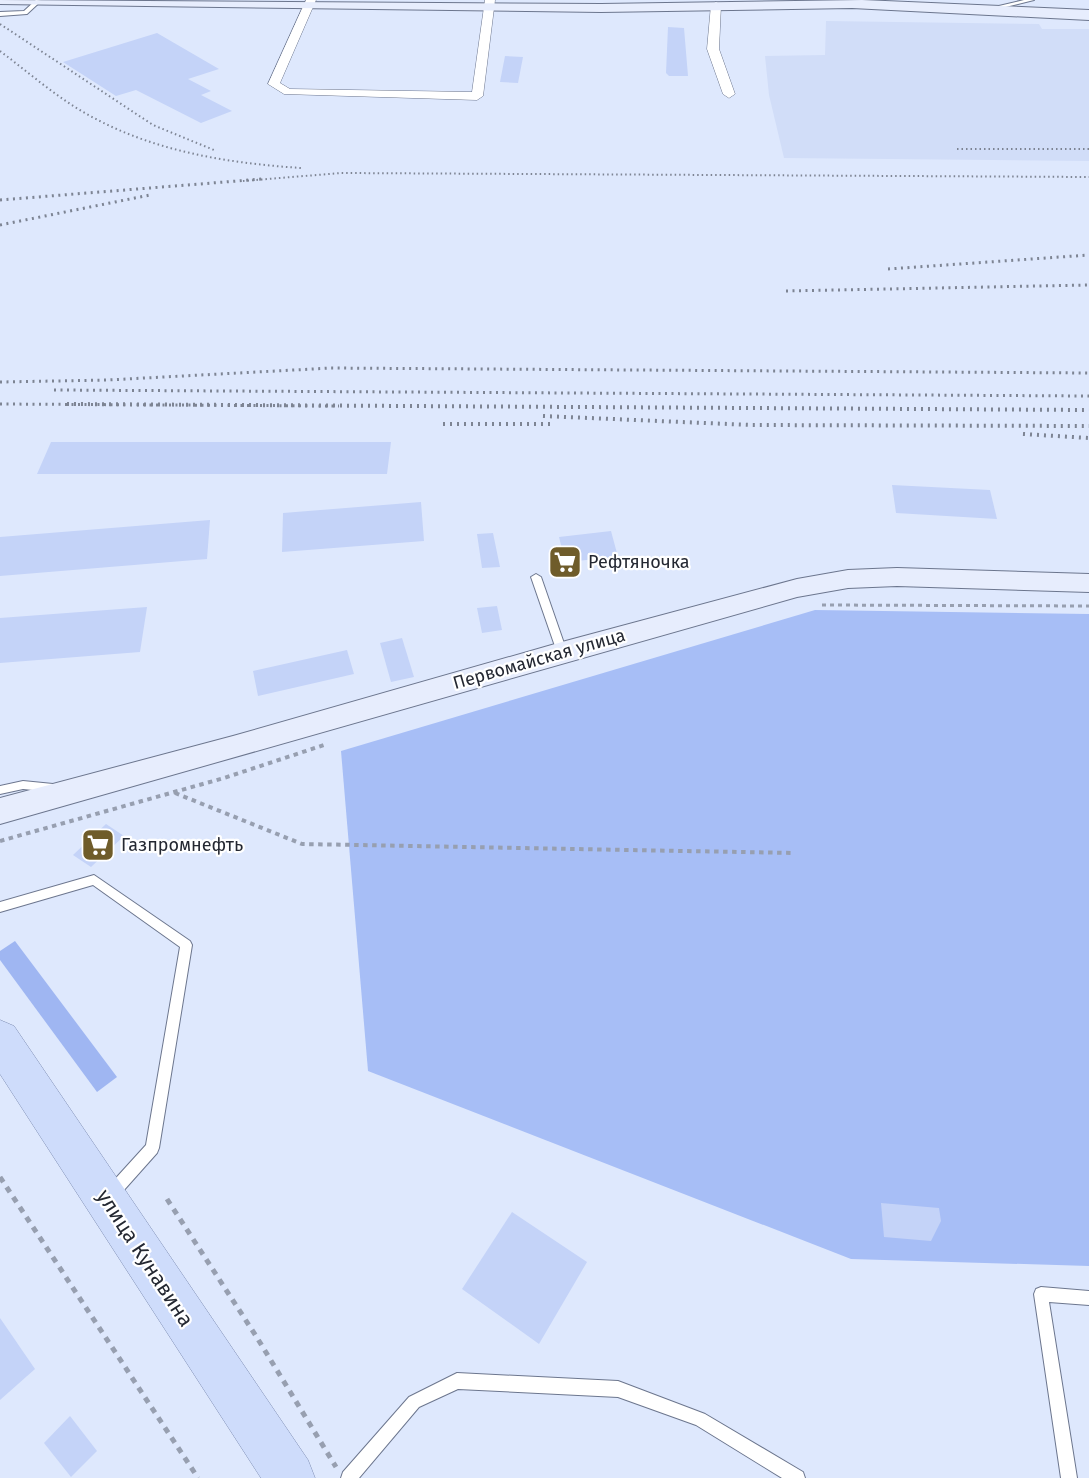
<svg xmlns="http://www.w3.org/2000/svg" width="1089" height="1478" font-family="'Fira Sans',sans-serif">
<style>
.built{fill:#d1ddf8}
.green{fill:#a7bef6}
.forest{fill:#9fb6f2}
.building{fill:#c4d3f8}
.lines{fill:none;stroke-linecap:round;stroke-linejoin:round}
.lane-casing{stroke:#6c768e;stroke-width:2}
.street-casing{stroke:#6c768e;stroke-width:1}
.secondary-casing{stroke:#6c768e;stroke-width:2}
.primary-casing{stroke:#7e8db3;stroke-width:1}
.path-far2{stroke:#979fb0;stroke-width:3;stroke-dasharray:4 4;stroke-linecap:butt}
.path-far1{stroke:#979fb0;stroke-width:4;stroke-dasharray:4.5 4.5;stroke-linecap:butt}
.path{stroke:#979fb0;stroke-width:5;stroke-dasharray:6 6;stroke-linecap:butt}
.lane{fill:#fff;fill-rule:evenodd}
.street{fill:#fff;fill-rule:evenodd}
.secondary{fill:#e7edfd;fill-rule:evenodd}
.primary{fill:#cedcfb;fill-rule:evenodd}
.rail-far2{stroke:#7d8493;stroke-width:2;stroke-dasharray:1.5 3;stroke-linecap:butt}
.rail-far1{stroke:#7d8493;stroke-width:3;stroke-dasharray:2 4.5;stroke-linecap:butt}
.rail{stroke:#7d8493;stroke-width:4;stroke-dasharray:2 5;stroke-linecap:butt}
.labels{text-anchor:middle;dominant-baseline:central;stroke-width:4.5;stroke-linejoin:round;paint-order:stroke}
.poi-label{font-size:18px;fill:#242832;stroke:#fff;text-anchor:start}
.street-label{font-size:18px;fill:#242832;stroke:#fff}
.near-street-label{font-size:21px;fill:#242832;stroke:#fff}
</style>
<rect width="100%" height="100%" fill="#dee8fd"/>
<polygon class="built" points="826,21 1039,24 1042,29 1089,29 1089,161 784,158 769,95 765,56 825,55"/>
<polygon class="green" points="815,610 1089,614 1089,1266 851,1259 368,1071 341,751"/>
<polygon class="forest" points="15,941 117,1077 97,1092 0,960 0,951"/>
<g class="building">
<polygon points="668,27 684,28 688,76 669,76 666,73"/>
<polygon points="157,33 219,69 188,79 211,91 201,95 232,111 201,123 136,90 116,96 63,62"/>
<polygon points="505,56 523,57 518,83 500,82"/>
<polygon points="51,442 391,442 387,474 37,474"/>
<polygon points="892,485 990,490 997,519 896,513"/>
<polygon points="421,502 424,541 282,552 283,513"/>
<polygon points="210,520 207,559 0,576 0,537"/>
<polygon points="611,531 618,557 576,561 578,567 557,570 552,550 562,549 559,537"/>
<polygon points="493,533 500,567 482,568 477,534"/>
<polygon points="497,606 502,630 482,633 477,608"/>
<polygon points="147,607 140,652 0,663 0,618"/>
<polygon points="402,638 414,677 391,682 380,643"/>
<polygon points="347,650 354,674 258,696 253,671"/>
<polygon points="106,824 124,836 91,867 73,855"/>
<polygon points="881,1203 939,1208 941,1221 931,1241 884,1237"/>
<polygon points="512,1212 587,1262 539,1344 462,1289"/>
<polygon points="0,1318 35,1369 0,1400"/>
<polygon points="70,1416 97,1451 71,1477 44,1443"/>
</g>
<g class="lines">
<defs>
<g id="lane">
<polygon points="36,0 41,1 27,14 0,16 0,12 24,11"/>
<polygon points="1024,0 1034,0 989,11 986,9"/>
<polygon points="536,574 541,577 567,652 565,655 562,656 557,652 531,577"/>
<polygon points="23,781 53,784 57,785 58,788 57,791 53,792 23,789 0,794 0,786"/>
<polygon points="94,875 190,941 192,945 159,1148 157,1153 116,1199 111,1201 106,1199 104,1194 106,1189 146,1145 180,947 93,885 0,912 0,902"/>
<polygon points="1041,1287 1089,1291 1089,1305 1049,1302 1077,1478 1061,1478 1034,1294 1036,1289"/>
<polygon points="457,1373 618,1381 705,1414 803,1472 805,1478 782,1478 696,1425 618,1397 458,1389 419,1407 359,1478 341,1478 343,1472 409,1397"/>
</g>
<g id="street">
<polygon points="306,0 316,0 280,83 290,89 472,92 485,0 495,0 483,96 477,100 284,94 268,84"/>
<polygon points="716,2 721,5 719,49 735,94 729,98 723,94 707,49 711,5"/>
</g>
<g id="secondary">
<polygon points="0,0 601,4 862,0 1089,10 1089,20 852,8 601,12 0,4"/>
<polygon points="897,568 1089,574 1089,592 897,586 848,588 797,597 0,824 0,798 233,736 562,642 797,579 848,570"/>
</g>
<polygon id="primary" points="0,1020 14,1026 308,1460 315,1478 261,1478 0,1074"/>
</defs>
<use href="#lane" class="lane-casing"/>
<use href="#street" class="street-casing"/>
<use href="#secondary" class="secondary-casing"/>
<use href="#primary" class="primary-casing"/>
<polyline class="path-far2" points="822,605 1089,606"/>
<g class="path-far1">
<polyline points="175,793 302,844 794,853"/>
<polyline points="0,841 224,778 324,745"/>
</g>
<g class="path">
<polyline points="0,1177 198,1478"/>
<polyline points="167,1199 256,1336 336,1467"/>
</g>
<use href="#lane" class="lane"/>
<use href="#street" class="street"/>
<use href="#secondary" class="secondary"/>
<use href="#primary" class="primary"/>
<g class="rail-far2">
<polyline points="0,24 153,125 214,150"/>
<path d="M0,51c28,21 55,45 85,62 66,38 141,50 216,55"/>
<polyline points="957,149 1089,149"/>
<polyline points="243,181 341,173 1089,177"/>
</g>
<g class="rail-far1">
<polyline points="0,200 262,179"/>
<polyline points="0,225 150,195"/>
<polyline points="888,269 1089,255"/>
<polyline points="786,291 1089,285"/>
<polyline points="0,382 108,380 331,368 1089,373"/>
<polyline points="54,390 1089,396"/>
<polyline points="0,404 339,406"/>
</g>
<g class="rail">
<polyline points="67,404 1089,410"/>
<polyline points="543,416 751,425 1089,426"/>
<polyline points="443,424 554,424"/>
<polyline points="1023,434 1089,438"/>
</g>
</g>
<defs>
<symbol id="supermarket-square" viewBox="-11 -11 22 22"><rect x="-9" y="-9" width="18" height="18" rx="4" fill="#6f5c2a" stroke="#fff"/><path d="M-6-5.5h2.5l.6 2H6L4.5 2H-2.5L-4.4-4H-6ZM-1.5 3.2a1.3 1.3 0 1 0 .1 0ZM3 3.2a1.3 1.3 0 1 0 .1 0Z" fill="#fff"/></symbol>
</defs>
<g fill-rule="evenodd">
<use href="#supermarket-square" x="546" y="543" width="38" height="38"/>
<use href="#supermarket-square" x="79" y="826" width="38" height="38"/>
</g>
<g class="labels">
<g class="poi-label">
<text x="588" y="562">Рефтяночка</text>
<text x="121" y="845">Газпромнефть</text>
</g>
<g class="street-label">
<text transform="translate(539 659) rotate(-16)">Первомайская улица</text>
</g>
<g class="near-street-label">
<text transform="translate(145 1258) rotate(57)">улица Кунавина</text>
</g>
</g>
</svg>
